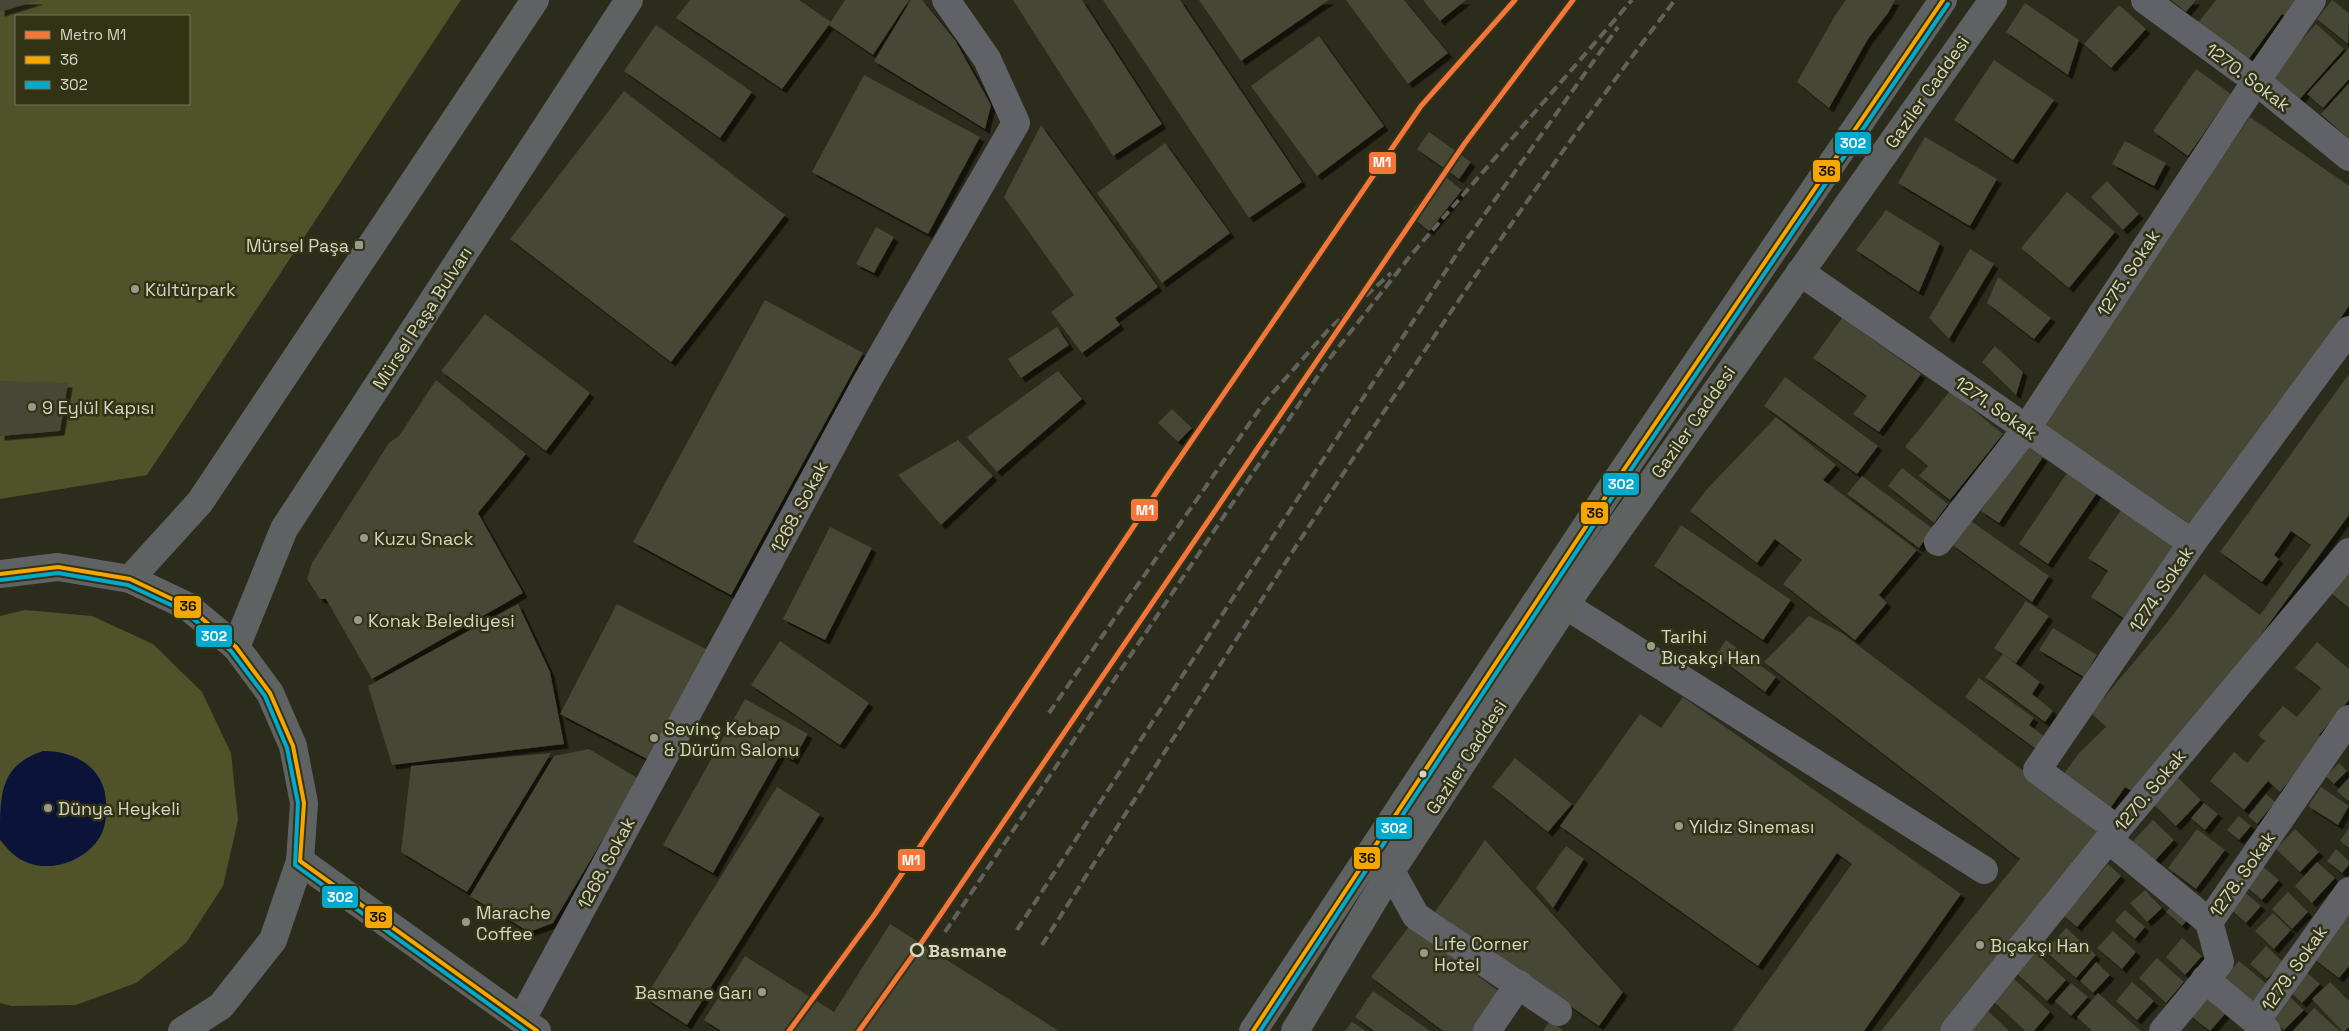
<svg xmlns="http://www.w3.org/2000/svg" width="2349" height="1031" font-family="'Space Grotesk',sans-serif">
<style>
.green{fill:#505229;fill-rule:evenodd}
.water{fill:#0c1338}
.building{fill:#464734;filter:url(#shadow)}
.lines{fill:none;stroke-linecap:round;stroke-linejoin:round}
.minor{stroke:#606267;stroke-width:28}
.major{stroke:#5f6263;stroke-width:28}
.rail{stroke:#62625d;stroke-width:4;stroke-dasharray:10 5;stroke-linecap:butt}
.bus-1-casing{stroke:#323315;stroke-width:8}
.bus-2-casing{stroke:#323315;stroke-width:8}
.bus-1{stroke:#f7a600;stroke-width:4}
.bus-2{stroke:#00a9ce;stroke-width:4}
.metro-1-casing{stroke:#323315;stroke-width:9}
.metro-1{stroke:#f5763a;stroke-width:5}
.poi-dot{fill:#9a9a8a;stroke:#323315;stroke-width:2}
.bus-dot{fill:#d5d6c5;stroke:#323315;stroke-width:2}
.stop-dot{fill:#323315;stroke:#d5d6c5;stroke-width:2.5}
.labels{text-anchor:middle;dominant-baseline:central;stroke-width:5;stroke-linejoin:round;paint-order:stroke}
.street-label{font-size:18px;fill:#d5d6c5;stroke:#323315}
.poi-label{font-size:18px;fill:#d5d6c5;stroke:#323315;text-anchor:start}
.stop-label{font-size:18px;font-weight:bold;fill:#d5d6c5;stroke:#323315;text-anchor:start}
.line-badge{stroke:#323315;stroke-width:2}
.badge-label{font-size:14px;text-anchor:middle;font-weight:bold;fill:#fff}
.pale-badge-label{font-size:14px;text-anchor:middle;font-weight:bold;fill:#111}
</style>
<defs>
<filter id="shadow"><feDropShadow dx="4.5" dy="4.5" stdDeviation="0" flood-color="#0009"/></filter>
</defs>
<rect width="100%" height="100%" fill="#2c2c1c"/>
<g class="green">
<path d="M0,0h461l-314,475 -147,24zM16,16h173v88h-173z"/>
<polygon points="25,610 92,616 153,644 202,692 231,753 238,820 223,886 186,943 136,983 76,1005 12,1006 0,1003 0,616"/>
</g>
<path class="water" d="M43,751c36,0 66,20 63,60 0,10 -2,21 -8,29 -19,26 -59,36 -85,14 -5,-4 -9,-10 -13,-14 0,-48 0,-74 43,-89z"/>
<g class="building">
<polygon points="0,0 39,0 0,12"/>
<polygon points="690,0 799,0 831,22 782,89 676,18"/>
<polygon points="845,0 909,0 873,55 829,25"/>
<polygon points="911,0 922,0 955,40 991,105 985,129 874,61"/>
<polygon points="1013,0 1082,0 1162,124 1113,156"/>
<polygon points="1103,0 1180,0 1302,182 1249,218"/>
<polygon points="1199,0 1329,0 1241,61"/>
<polygon points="1346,0 1404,0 1448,53 1408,84"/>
<polygon points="1423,0 1466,0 1440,21"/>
<polygon points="1846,0 1895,0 1888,13 1868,39 1829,108 1797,82 1836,14"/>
<polygon points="2171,0 2196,0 2186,12"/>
<polygon points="2216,0 2299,0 2287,17 2282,14 2248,60 2198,23"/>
<polygon points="2332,0 2349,13 2348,44 2317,19"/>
<polygon points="2025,3 2079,40 2068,75 2006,32"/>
<polygon points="2119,5 2146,29 2111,68 2084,44"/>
<polygon points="2316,24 2344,49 2299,100 2270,75"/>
<polygon points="656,25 752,92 720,138 624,71"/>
<polygon points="1319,36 1384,126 1317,176 1251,86"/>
<polygon points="2349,48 2349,79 2323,108 2307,94"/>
<polygon points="1994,60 2054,100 2013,160 1954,120"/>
<polygon points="2196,69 2231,94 2188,156 2153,131"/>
<polygon points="864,75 980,137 928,234 812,172"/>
<polygon points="2349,83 2349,139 2321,114"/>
<polygon points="624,91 785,215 671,362 510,239"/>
<polygon points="2250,117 2349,186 2349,306 2195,528 2039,421"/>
<polygon points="1041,125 1158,287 1115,318 1120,325 1082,353 1051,312 1074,295 1004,197"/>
<polygon points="1429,132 1471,162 1459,179 1417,149"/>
<polygon points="1925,137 1997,179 1970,226 1898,183"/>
<polygon points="2125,141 2166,163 2154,186 2112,164"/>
<polygon points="1165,143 1230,233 1162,283 1097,193"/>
<polygon points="1442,174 1462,190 1429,231 1409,215"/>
<polygon points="2107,181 2139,214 2123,230 2091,197"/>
<polygon points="2067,192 2115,232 2069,288 2021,248"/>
<polygon points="1886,210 1940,243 1919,292 1856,250"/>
<polygon points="876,227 894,237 874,273 856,264"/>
<polygon points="1970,249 1994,264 1949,339 1929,318"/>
<polygon points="1998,277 2051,318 2034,339 1987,303"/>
<polygon points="765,300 863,353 731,595 633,542"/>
<polygon points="485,314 590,393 546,451 441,371"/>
<polygon points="1842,318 1921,374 1879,432 1853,414 1867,396 1813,358"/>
<polygon points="1057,327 1069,345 1021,378 1008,359"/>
<polygon points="1995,346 2023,372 2016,395 1982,362"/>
<polygon points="1058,371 1082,399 997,472 967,437"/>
<polygon points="2349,374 2349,515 2233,673 2132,791 2125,787 2109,810 2063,775 2079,753 2106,727 2091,713 2166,624 2204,574 2260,615 2311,545 2291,531 2274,555 2279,559 2262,582 2220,552"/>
<polygon points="1785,377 1878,446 1857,474 1764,406"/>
<polygon points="436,380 526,454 478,513 523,593 372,679 326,599 320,599 307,579 312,563 389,443 399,436"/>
<polygon points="0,381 68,383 60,431 0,436"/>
<polygon points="1950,391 2003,434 1950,500 1919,476 1928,466 1905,447"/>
<polygon points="1172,409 1192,428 1178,442 1158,423"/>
<polygon points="1776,417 1836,465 1823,480 1917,550 1879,595 1887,603 1855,640 1783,584 1802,560 1775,539 1757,563 1690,511 1708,488"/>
<polygon points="958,440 993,476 941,525 898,475"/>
<polygon points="2025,445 2043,457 1999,523 1981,511"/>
<polygon points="2071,467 2101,487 2048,564 2019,544"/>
<polygon points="1902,468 1948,504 1934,523 1888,486"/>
<polygon points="1862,476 1933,529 1919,548 1847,494"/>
<polygon points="2125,504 2183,543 2130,622 2091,597 2108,571 2088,558"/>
<polygon points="1968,519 2049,576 2032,602 1951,544"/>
<polygon points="1681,525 1791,600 1763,640 1654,566"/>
<polygon points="830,527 872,548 825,640 783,619"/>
<polygon points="2349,570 2349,608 2330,592"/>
<polygon points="2026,601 2049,616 2016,663 1994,648"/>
<polygon points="518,604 550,672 564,744 392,765 368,686"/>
<polygon points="617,604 712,652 655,763 560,714"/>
<polygon points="1809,616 1842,633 2101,830 1940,1031 1881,1031 2020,859 1764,662"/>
<polygon points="2053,628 2097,655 2084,677 2039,650"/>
<polygon points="1726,640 1776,677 1765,692 1716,655"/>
<polygon points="780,641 869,703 840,745 751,685"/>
<polygon points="2317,642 2349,669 2349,700 2319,735 2324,740 2280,792 2268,781 2244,810 2210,781 2234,752 2247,763 2265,741 2258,735 2283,706 2297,717 2321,688 2295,668"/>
<polygon points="2003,654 2040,682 2032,694 2053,711 2045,722 1985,677"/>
<polygon points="1979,678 2034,718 2029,725 2045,737 2036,749 1965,697"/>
<polygon points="1683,697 1961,894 1864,1031 1732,1031 1852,864 1837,853 1758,966 1560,826 1640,714 1661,728"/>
<polygon points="745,699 808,734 793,760 781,753 713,873 663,845"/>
<polygon points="589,749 639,779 553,923 529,932 470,896 554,756"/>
<polygon points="551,753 467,892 401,852 411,766"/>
<polygon points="1515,758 1572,804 1548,832 1492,787"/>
<polygon points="2339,763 2347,771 2334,784 2326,776"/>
<polygon points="2174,774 2201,800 2176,826 2149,800"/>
<polygon points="2349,778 2349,800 2348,801 2337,791"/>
<polygon points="777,787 820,814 687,1025 645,998"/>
<polygon points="2321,787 2349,806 2338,825 2308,806"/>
<polygon points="2266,794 2275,802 2257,824 2248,816"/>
<polygon points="2204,803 2218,814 2205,830 2191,818"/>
<polygon points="2239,816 2251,826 2239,840 2227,830"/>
<polygon points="2153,820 2174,840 2151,865 2130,844"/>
<polygon points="2349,828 2349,848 2340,841"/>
<polygon points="2197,829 2225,850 2196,889 2168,868"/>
<polygon points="2295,829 2319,852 2300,872 2276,849"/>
<polygon points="1485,840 1623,992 1599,1026 1435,912"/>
<polygon points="1566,846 1584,859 1553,908 1536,888"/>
<polygon points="2336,849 2349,861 2349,865 2342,873 2327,861"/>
<polygon points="2317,862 2335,878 2312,903 2295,886"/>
<polygon points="2108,864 2121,876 2077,927 2064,916"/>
<polygon points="2261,865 2279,880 2262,900 2244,885"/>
<polygon points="2145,890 2162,908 2147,922 2130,903"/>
<polygon points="2243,891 2261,906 2246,923 2229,908"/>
<polygon points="2288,892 2308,912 2292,929 2272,909"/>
<polygon points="2175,901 2191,916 2182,926 2166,912"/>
<polygon points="2125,910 2145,927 2135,939 2115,921"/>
<polygon points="2349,911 2349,966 2339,978 2313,958"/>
<polygon points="2273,913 2291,930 2274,949 2255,931"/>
<polygon points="890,924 1059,1031 721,1031 704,1020 745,956 834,1012"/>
<polygon points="1410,925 1501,993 1473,1031 1443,1031 1371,977"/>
<polygon points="2066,928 2096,955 2076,978 2045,951"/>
<polygon points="2113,931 2136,952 2122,969 2097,948"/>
<polygon points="2182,938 2202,956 2185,975 2166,957"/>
<polygon points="2266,946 2283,962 2267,979 2250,964"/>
<polygon points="2034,951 2066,980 2047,1001 2015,972"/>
<polygon points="2157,958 2184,982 2166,1003 2139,978"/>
<polygon points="2239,961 2269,986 2250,1009 2220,983"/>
<polygon points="2096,962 2110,975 2093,993 2080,981"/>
<polygon points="2305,971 2320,984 2302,1003 2288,990"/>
<polygon points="2011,976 2050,1012 2034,1031 2025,1031 1991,999"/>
<polygon points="2132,982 2154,1001 2137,1020 2116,1001"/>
<polygon points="2330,982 2349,1001 2349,1027 2345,1031 2342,1031 2312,999"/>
<polygon points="2071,983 2088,997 2071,1016 2055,1001"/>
<polygon points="1373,991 1430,1031 1374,1031 1355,1017"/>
<polygon points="2098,993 2141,1031 2092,1031 2077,1017"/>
<polygon points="2204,995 2225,1014 2210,1031 2188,1014"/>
<polygon points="2289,996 2304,1010 2284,1030 2270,1016"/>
<polygon points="2314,1008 2340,1031 2293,1031"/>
<polygon points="1988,1011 2009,1031 1969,1031"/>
<polygon points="1550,1021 1564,1031 1543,1031"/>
<polygon points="1352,1022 1366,1031 1345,1031"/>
</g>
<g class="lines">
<g class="minor">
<polyline points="2145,0 2256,81 2349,157"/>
<polyline points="1800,272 2192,543"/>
<polyline points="1938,542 2026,429 2256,81 2312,0"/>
<polyline points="1565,605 1984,870"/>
<polyline points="2117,829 2037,770 2192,543 2349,330"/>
<polyline points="2109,840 2209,922 2349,719"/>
<polyline points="1391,871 1416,916 1558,1012"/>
<polyline points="2205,979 2267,1031"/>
<polyline points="522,1019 867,381 1016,123 987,59 946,0"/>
<polyline points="2256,1021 2349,891"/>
<polyline points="1487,1031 1519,984"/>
<polyline points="1954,1031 2117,829 2349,552"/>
<polyline points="2163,1031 2220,962 2209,922"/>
</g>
<g class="major">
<polyline points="0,574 58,567 130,579 187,606 236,647 270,693 293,746 304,803 300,861 273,940 221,1006 182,1031"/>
<polyline points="130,579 200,502 535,0"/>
<polyline points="236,647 284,529 629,0"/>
<polyline points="300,861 537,1031"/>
<polyline points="1253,1031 1608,493 1943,0"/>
<polyline points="1295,1031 1391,871 1577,588 1993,0"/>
</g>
<g class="rail">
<polyline points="1049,713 1263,404 1330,328 1391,273"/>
<polyline points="1017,930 1462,246 1618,27"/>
<polyline points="945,932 1330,358 1411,255 1632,0"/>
<path d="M1042,945c204,-319 402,-644 633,-945"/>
</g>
<defs>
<g id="bus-1">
<polyline points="0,574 58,567 130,579 187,606 236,647 270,693 293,746 304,803 300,861 537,1031"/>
<polyline points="1253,1031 1608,493 1943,0"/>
</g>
<g id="bus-2">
<polyline points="1,580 58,573 128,585 184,611 231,651 265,696 287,748 298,803 295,865 526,1031"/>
<polyline points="1260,1031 1613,496 1948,4"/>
</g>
</defs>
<use href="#bus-1" class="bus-1-casing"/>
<use href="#bus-2" class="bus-2-casing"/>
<use href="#bus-1" class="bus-1"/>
<use href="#bus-2" class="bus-2"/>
<defs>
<g id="metro-1">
<polyline points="789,1031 875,914 1166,478 1421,106 1515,0"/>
<polyline points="859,1031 911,958 1465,143 1573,0"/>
</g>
</defs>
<use href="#metro-1" class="metro-1-casing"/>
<use href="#metro-1" class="metro-1"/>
</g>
<g class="poi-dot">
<rect x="354" y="240" width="10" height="10" rx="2.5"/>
<circle cx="135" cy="289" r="5"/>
<circle cx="32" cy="407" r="5"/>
<circle cx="364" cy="538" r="5"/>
<circle cx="358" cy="620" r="5"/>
<circle cx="1651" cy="646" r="5"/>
<circle cx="654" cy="738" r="5"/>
<circle cx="48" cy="808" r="5"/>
<circle cx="1679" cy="826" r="5"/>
<circle cx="466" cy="922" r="5"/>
<circle cx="1980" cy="945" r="5"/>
<circle cx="1424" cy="953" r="5"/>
<circle cx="762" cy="992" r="5"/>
</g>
<circle class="bus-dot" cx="1423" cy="774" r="4.5"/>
<circle class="stop-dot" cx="917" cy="950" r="6"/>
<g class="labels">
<g class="street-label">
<text transform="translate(2248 77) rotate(37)">1270. Sokak</text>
<text transform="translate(1927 92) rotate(-55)">Gaziler Caddesi</text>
<text transform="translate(2128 273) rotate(-57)">1275. Sokak</text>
<text transform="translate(422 318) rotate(-57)">Mürsel Paşa Bulvarı</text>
<text transform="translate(1996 408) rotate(35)">1271. Sokak</text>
<text transform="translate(1693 422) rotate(-55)">Gaziler Caddesi</text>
<text transform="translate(799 507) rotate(-62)">1268. Sokak</text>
<text transform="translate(2161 589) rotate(-56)">1274. Sokak</text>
<text transform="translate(1466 757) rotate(-57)">Gaziler Caddesi</text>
<text transform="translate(2150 790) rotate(-50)">1270. Sokak</text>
<text transform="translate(606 863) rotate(-62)">1268. Sokak</text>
<text transform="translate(2242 874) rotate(-55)">1278. Sokak</text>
<text transform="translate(2294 968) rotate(-55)">1279. Sokak</text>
</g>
<g class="poi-label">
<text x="349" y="245" text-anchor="end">Mürsel Paşa</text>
<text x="145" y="289">Kültürpark</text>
<text x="42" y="407">9 Eylül Kapısı</text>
<text x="374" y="538">Kuzu Snack</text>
<text x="368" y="620">Konak Belediyesi</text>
<text x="1661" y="636">Tarihi<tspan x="1661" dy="21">Bıçakçı Han</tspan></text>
<text x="664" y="728">Sevinç Kebap<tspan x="664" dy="21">&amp; Dürüm Salonu</tspan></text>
<text x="58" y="808">Dünya Heykeli</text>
<text x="1689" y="826">Yıldız Sineması</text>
<text x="476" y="912">Marache<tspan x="476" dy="21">Coffee</tspan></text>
<text x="1434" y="943">Lıfe Corner<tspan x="1434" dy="21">Hotel</tspan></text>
<text x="1990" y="945">Bıçakçı Han</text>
<text x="752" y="992" text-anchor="end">Basmane Garı</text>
</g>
<g class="stop-label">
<text x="928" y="950">Basmane</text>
</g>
</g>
<g class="line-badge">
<rect x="1834" y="131" width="38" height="24" rx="5" fill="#00a9ce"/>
<rect x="1368" y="151" width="29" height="24" rx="5" fill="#f5763a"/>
<rect x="1812" y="159" width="29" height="24" rx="5" fill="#f7a600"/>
<rect x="1602" y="472" width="38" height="24" rx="5" fill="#00a9ce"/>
<rect x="1130" y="498" width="29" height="24" rx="5" fill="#f5763a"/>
<rect x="1580" y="501" width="29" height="24" rx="5" fill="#f7a600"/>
<rect x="173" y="595" width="29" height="24" rx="5" fill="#f7a600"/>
<rect x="195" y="624" width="38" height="24" rx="5" fill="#00a9ce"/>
<rect x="1375" y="816" width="38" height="24" rx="5" fill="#00a9ce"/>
<rect x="1353" y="846" width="28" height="24" rx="5" fill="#f7a600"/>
<rect x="897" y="848" width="29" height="24" rx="5" fill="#f5763a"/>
<rect x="321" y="885" width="38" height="24" rx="5" fill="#00a9ce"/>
<rect x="364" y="905" width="29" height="24" rx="5" fill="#f7a600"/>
</g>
<g class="badge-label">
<text x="1853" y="148">302</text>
<text x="1382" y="167">M1</text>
<text x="1621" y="489">302</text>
<text x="1145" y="515">M1</text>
<text x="214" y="641">302</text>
<text x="1394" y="833">302</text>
<text x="911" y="865">M1</text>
<text x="340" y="902">302</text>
</g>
<g class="pale-badge-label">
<text x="1827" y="176">36</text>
<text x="1595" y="518">36</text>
<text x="188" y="611">36</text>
<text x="1367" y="863">36</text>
<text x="378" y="922">36</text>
</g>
<rect x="15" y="15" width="175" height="90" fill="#323315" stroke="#73745b"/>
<rect x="25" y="31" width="25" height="8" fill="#f5763a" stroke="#73745b"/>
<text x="60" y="40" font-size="15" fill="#d5d6c5">Metro M1</text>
<rect x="25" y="56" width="25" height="8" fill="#f7a600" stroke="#73745b"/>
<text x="60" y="65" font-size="15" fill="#d5d6c5">36</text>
<rect x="25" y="81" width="25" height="8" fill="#00a9ce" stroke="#73745b"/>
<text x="60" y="90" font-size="15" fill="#d5d6c5">302</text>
</svg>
